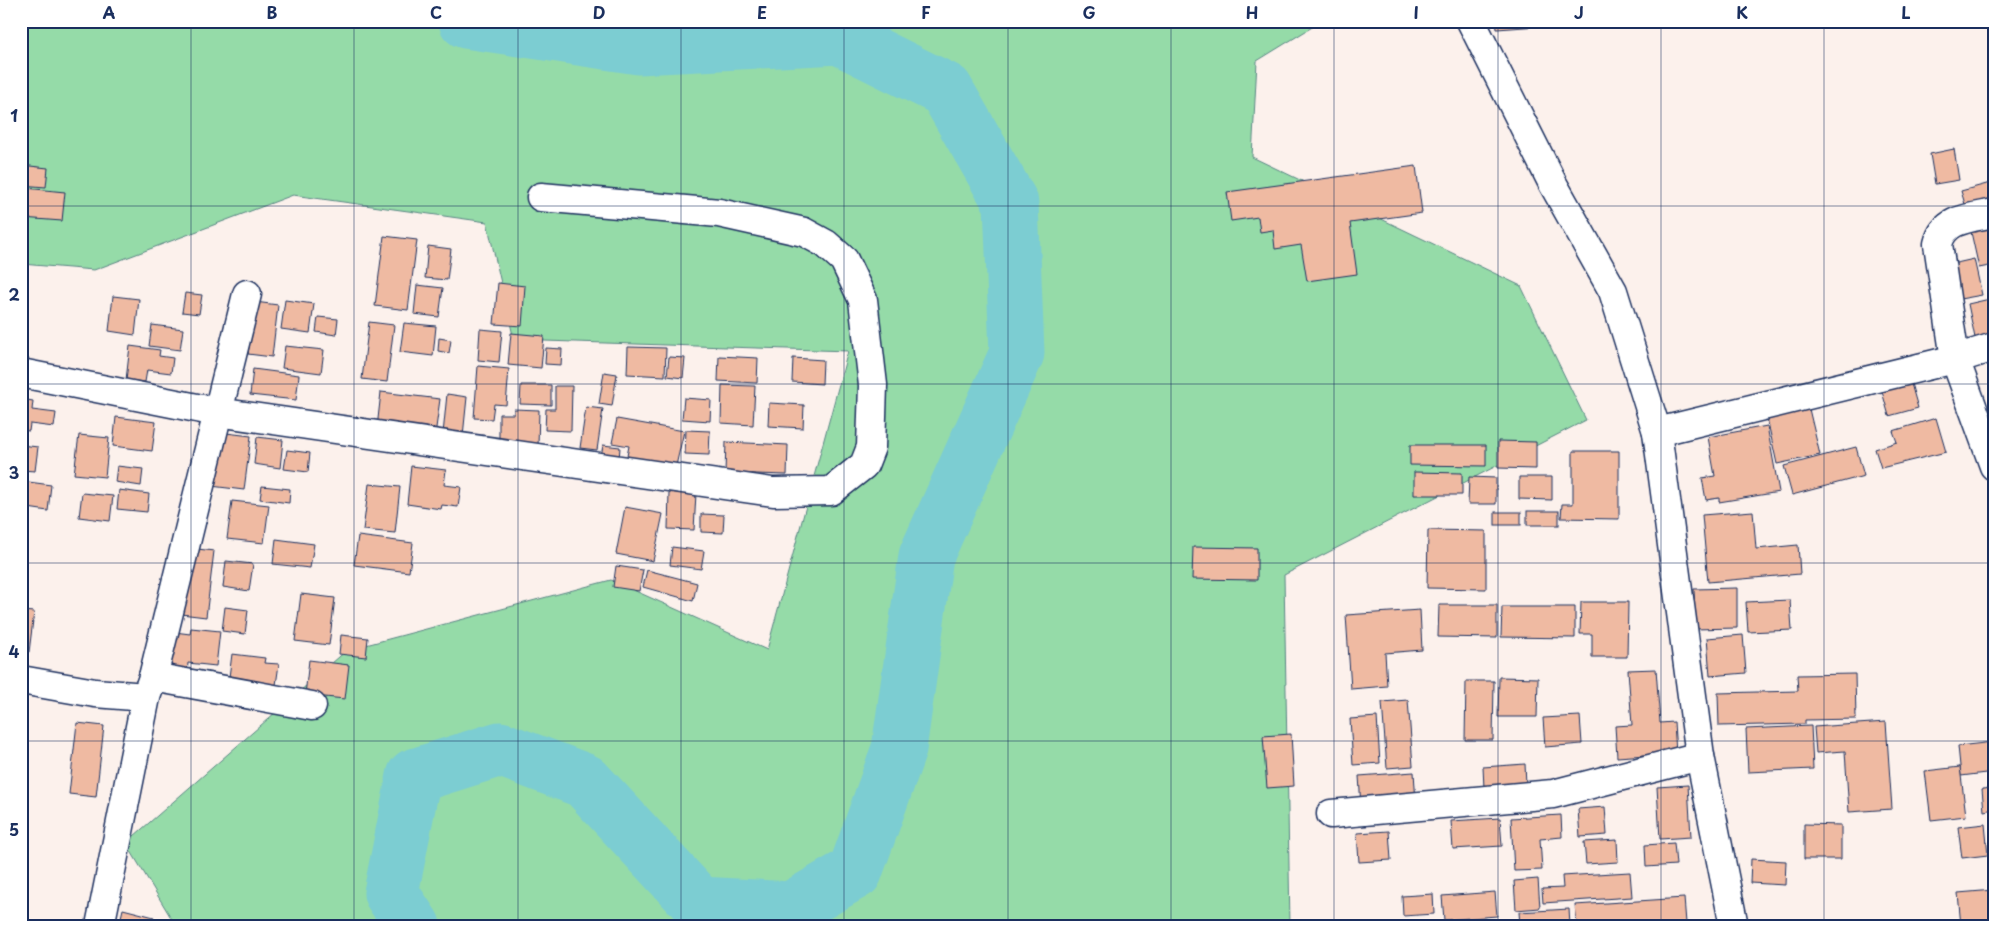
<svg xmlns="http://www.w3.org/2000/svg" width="2015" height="947" font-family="'Playpen Sans',sans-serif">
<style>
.green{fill:#95dba8;stroke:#588583}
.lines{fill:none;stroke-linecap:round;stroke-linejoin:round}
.river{stroke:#7ccdd2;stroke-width:55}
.building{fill:#efbaa2;stroke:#1b2f5e}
.street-casing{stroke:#1b2f5e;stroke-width:31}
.secondary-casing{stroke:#1b2f5e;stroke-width:31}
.street{stroke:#fff;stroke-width:28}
.secondary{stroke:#fff;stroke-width:28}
.grid{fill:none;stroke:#1b2f5e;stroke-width:1;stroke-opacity:0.55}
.neatline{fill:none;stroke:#1b2f5e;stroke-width:2}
.grid-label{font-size:16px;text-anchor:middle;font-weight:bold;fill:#1b2f5e}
</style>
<rect width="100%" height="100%" fill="#fcf1ec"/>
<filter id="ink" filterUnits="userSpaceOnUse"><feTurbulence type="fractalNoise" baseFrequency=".02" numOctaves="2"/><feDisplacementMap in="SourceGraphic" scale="10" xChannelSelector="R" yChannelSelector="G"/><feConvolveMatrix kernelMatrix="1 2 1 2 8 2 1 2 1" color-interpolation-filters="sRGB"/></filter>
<g filter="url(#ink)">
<polygon class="green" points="21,21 1322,21 1257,61 1252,157 1521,286 1586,420 1284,575 1290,926 176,926 126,843 347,650 611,580 767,650 848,351 514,340 487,222 293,195 94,270 21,264"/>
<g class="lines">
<polyline class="river" points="413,926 391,893 414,776 500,749 585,781 699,904 791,909 855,872 899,749 926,556 1017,353 1011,203 946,90 839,37 639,47 466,21"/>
</g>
<g class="building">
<polygon points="1496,21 1552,21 1553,25 1497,29"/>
<polygon points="1954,149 1959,180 1935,184 1930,154"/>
<polygon points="21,165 48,168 46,187 21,185"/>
<polygon points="1416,166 1422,213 1350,223 1357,274 1307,281 1301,245 1275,249 1273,230 1260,232 1258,217 1231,221 1227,192"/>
<polygon points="1994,182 1994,206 1968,214 1961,191"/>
<polygon points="25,188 65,192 62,221 22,218"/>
<polygon points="1994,227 1994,265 1979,268 1971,232"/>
<polygon points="384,236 417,240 408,310 375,306"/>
<polygon points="428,246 451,249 447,280 425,278"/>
<polygon points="1974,259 1982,295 1960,299 1952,264"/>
<polygon points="498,283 525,286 522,326 494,324"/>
<polygon points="417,285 443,288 439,317 414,314"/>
<polygon points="185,293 202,295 199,314 182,312"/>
<polygon points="113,296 139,299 135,335 109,331"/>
<polygon points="1994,298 1994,333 1975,338 1968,304"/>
<polygon points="285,300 314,304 310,333 281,329"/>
<polygon points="255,302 278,305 272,357 248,354"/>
<polygon points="318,317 338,319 336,335 316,332"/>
<polygon points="369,322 394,325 387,382 362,379"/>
<polygon points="404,323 436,326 433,356 400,352"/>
<polygon points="152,325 183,329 180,350 149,346"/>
<polygon points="480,329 502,331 499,362 478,360"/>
<polygon points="511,333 544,336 541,368 508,365"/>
<polygon points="439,338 451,340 449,353 438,351"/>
<polygon points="130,346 160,350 159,356 173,358 171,373 147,370 145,382 126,380"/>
<polygon points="285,346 324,350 321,373 282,368"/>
<polygon points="628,347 666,348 665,376 627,374"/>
<polygon points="546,348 562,349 561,365 545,364"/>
<polygon points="719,356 758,358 757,383 718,381"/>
<polygon points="669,357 685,358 683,378 667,376"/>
<polygon points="793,358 823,360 822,384 792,382"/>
<polygon points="478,366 509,369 506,405 494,404 492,419 474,418"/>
<polygon points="253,369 299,375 296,400 250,395"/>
<polygon points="604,372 617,374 612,406 599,404"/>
<polygon points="1910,380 1918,408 1889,416 1881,388"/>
<polygon points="521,385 551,385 551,405 520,404"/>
<polygon points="722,385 755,386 753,425 721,423"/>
<polygon points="555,386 572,386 571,431 545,430 546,409 555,409"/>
<polygon points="381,392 440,399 435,435 377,428"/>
<polygon points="447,394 467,397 463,436 443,434"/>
<polygon points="684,398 711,400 710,421 682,419"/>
<polygon points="21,399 33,401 32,410 56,413 54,427 30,424 29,431 21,430"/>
<polygon points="769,403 804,405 803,428 768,426"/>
<polygon points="586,407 603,409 597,450 580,448"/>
<polygon points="514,409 539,410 538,446 513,446 513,441 499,440 499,414 514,414"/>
<polygon points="1809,409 1820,455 1777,464 1767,418"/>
<polygon points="116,417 156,422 152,451 113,446"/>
<polygon points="1936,418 1946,452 1881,468 1875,449 1897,442 1893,431"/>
<polygon points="617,419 684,431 675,470 626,461 629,446 612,443"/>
<polygon points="1767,426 1779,492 1719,502 1719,498 1706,500 1702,478 1715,476 1708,437"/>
<polygon points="686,430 710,431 709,455 685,454"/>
<polygon points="218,432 251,436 244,490 211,486"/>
<polygon points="79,435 109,438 105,477 74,474"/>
<polygon points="257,437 283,440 280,468 254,464"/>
<polygon points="1498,441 1536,442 1536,469 1498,468"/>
<polygon points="726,442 788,445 787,475 725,473"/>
<polygon points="21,445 38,447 35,471 21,470"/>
<polygon points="603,445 620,447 619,460 601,457"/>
<polygon points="1410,445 1486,445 1486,466 1410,465"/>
<polygon points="1856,447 1864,476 1792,495 1784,466"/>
<polygon points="287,450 310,453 308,472 284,469"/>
<polygon points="1573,451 1619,451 1619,519 1561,518 1562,504 1573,504"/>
<polygon points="117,466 143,469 141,486 115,482"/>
<polygon points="411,466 446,470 444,485 461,487 458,507 442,505 441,509 407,504"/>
<polygon points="1414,472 1462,473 1462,495 1414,495"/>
<polygon points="1469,477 1496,478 1496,504 1468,504"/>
<polygon points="1519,477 1552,477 1552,500 1519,499"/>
<polygon points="21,481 51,485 48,511 21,507"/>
<polygon points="369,484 400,487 395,533 363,530"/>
<polygon points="262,486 290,489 289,503 260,499"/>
<polygon points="119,490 149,494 147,512 117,509"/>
<polygon points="669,492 696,493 694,530 668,529"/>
<polygon points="82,493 113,496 110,521 79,517"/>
<polygon points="232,501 269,505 264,543 227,539"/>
<polygon points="625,507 663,514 653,561 616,554"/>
<polygon points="21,508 27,509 25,526 21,526"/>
<rect x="1527" y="511" width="32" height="14"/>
<polygon points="1753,511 1756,549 1798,545 1800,574 1708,582 1702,515"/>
<rect x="1495" y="512" width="26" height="13"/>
<polygon points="701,514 724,515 723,533 701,532"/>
<polygon points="1428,530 1486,531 1486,589 1427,588"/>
<polygon points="358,536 413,543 409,572 354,565"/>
<polygon points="276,539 314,544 310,568 273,564"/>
<polygon points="672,547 704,551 701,569 670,565"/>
<polygon points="1193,547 1257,548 1257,580 1192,579"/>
<polygon points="189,548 214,551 206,617 181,614"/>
<polygon points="226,561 253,564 249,591 223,587"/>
<polygon points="616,566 643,570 639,591 613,587"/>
<polygon points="647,570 697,583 693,601 643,587"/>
<polygon points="1737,588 1737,628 1695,629 1694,589"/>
<polygon points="301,594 335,598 329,645 295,641"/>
<polygon points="1790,600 1792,630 1748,632 1746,602"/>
<polygon points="1581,602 1628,602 1627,657 1592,657 1592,634 1580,634"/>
<polygon points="1439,605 1497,605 1497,638 1438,637"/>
<polygon points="225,607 248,610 245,634 222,631"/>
<polygon points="1502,607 1575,607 1575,638 1501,637"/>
<polygon points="1420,610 1422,650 1385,653 1387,686 1351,689 1346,615"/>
<polygon points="21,611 34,612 29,652 21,651"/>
<polygon points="191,628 220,631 216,666 188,663 187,673 163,671 167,631 190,634"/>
<polygon points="341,635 368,638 366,657 339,654"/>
<polygon points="1743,635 1746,673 1710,676 1707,638"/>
<polygon points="232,654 265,658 264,663 279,664 276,685 228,685"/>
<polygon points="309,660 349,665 345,699 305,695"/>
<polygon points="1656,669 1660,723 1674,722 1676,753 1617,757 1615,726 1632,725 1628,670"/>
<polygon points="1855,674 1856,719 1805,720 1805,724 1719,726 1718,693 1798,691 1797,675"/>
<polygon points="1499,677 1538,678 1537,717 1498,717"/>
<polygon points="1466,681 1494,681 1493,740 1465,740"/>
<polygon points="1408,700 1413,766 1387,768 1382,702"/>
<polygon points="1580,716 1582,744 1545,747 1543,718"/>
<polygon points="1377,717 1380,763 1353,765 1350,719"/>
<polygon points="1886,722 1892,809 1849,812 1845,751 1816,753 1814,727"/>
<polygon points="77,723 104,726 96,797 69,794"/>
<polygon points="1811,726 1813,769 1748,772 1746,729"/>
<polygon points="1291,734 1294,786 1267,788 1263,736"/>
<polygon points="1993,742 1994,772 1961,776 1958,746"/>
<polygon points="1525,764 1526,785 1484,788 1483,767"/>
<polygon points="1960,767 1966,816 1931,820 1925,771"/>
<polygon points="1414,772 1416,803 1361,806 1359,776"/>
<polygon points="1688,785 1691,837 1660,839 1657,787"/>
<polygon points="1994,788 1994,809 1984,811 1982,789"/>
<polygon points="1605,807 1607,835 1580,837 1578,809"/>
<polygon points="1561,815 1562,837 1540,839 1542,870 1514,871 1511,818"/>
<polygon points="1500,818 1502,846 1453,849 1451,821"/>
<polygon points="1804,824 1841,825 1841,859 1804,859"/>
<polygon points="1985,824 1988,855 1962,858 1958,827"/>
<polygon points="1389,831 1391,860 1359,862 1357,833"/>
<polygon points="1617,840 1618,862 1586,864 1584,842"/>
<polygon points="1674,843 1676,865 1646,867 1645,845"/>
<polygon points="1751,859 1786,861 1785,885 1750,883"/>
<polygon points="1630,872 1632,897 1543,903 1542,889 1563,888 1562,876"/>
<polygon points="1538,879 1540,908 1516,910 1514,881"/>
<polygon points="1994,890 1994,926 1961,926 1958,893"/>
<polygon points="1495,892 1497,916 1444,920 1442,896"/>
<polygon points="1433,894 1434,914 1403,916 1402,896"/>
<polygon points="1684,898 1686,923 1636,926 1577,926 1575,905"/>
<polygon points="123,909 154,917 152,926 119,926"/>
<polygon points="1569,909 1570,926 1520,926 1519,912"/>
<polygon points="1497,921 1498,926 1435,926 1435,925"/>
<polygon points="1517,923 1518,926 1503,926 1503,924"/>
</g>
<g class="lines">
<defs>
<g id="street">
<path d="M1994,213c-23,5 -50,5 -56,31l17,115 39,-12"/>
<polyline points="21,373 217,412 773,492 831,491 864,465 871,447 873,385 863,300 844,260 826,244 804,232 719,213 541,197"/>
<polyline points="1657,432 1955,359 1994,466"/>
<polyline points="153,677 312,706"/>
<polyline points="21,680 95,693 146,697 153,677 247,294"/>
<polyline points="1331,814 1553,794 1700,756"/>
<polyline points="100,926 146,697"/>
</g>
<polyline id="secondary" points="1471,21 1553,184 1613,291 1657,432 1700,756 1734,926"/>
</defs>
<use href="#street" class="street-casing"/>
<use href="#secondary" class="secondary-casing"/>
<use href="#street" class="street"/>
<use href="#secondary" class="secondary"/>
</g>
</g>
<path class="grid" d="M191,21v905M354,21v905M518,21v905M681,21v905M844,21v905M1008,21v905M1171,21v905M1334,21v905M1498,21v905M1661,21v905M1824,21v905M21,206h1973M21,384h1973M21,563h1973M21,741h1973"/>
<rect width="2015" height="947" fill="none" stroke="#fff" stroke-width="55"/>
<rect x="28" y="28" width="1960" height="892" class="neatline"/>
<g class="grid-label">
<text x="109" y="19">A</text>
<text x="272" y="19">B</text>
<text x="436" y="19">C</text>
<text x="599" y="19">D</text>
<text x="762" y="19">E</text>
<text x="926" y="19">F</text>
<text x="1089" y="19">G</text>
<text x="1252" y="19">H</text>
<text x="1416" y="19">I</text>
<text x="1579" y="19">J</text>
<text x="1742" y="19">K</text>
<text x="1906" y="19">L</text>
<text x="14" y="122">1</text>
<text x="14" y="301">2</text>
<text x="14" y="479">3</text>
<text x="14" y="658">4</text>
<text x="14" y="836">5</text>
</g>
</svg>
